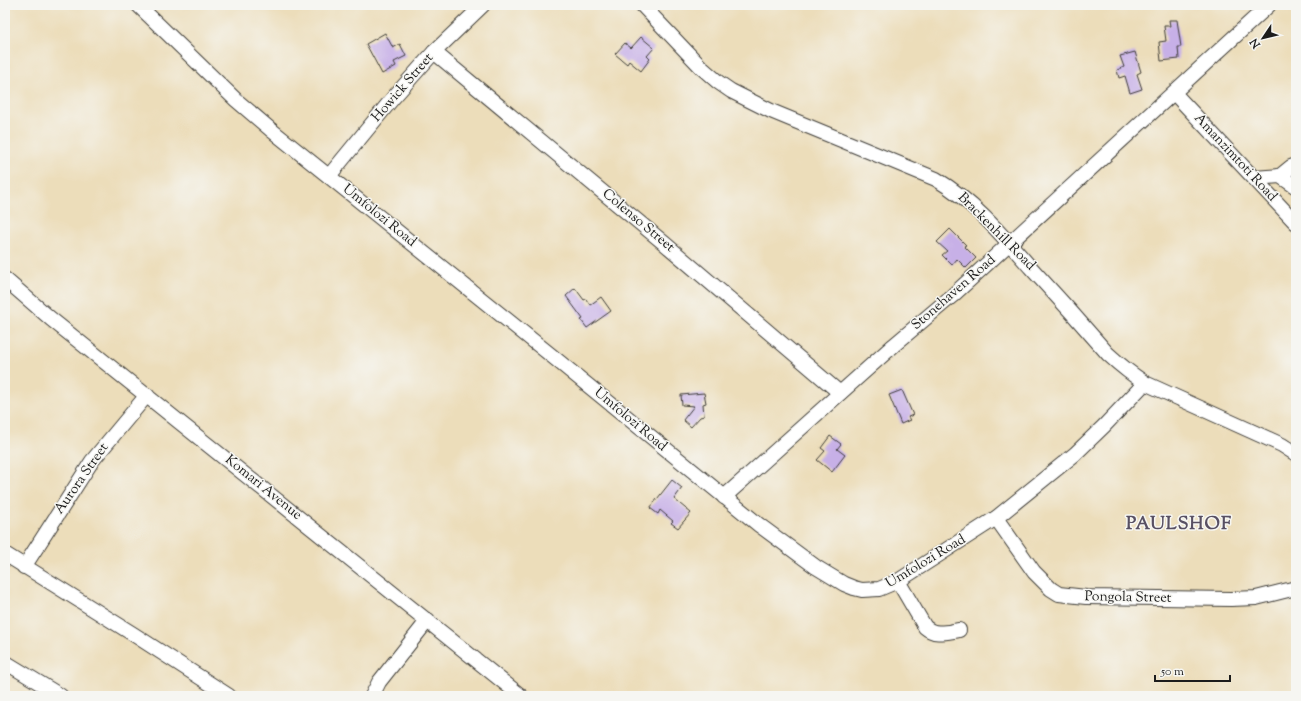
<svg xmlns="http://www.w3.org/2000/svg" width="1301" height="701" font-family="'Sorts Mill Goudy',serif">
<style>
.building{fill:#c7b0e7}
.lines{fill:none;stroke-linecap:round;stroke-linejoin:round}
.minor-casing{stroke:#3b3934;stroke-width:16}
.minor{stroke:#fff;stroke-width:14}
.labels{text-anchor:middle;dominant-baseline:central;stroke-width:3;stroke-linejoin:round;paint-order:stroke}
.street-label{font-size:14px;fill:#1c1c1c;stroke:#f6f6f2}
.district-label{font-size:18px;font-weight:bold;letter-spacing:1px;fill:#585063;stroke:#f6f6f2}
</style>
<rect width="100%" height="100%" fill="#f6f6f2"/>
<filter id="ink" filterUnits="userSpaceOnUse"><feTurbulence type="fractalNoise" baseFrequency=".025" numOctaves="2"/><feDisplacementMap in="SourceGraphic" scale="8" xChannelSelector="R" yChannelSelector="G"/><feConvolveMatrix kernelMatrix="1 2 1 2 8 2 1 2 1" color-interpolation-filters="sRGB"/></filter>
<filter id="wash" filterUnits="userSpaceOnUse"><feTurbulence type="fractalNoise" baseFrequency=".012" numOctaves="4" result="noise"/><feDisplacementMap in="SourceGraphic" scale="16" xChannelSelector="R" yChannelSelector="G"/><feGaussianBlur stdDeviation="0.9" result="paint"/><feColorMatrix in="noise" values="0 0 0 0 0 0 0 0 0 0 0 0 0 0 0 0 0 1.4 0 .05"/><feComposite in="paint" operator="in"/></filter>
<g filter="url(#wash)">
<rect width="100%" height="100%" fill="#ecddba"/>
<g id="blocks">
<g class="building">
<polygon points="1169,20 1177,20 1181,47 1178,47 1179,59 1161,61 1159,42 1166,41 1164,26 1170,26"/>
<polygon points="385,33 393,48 400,44 406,56 394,62 396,66 382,74 366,44"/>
<polygon points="641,37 654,48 647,56 650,59 641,71 629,61 627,64 615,54 625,43 631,48"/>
<polygon points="1135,52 1141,72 1137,74 1142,89 1130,93 1125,76 1119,78 1117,70 1124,67 1120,56"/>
<polygon points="950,229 966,245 964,246 976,258 966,268 957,259 952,265 942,255 947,251 937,242"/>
<polygon points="575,288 584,300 586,299 590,305 601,297 611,311 587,328 581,320 583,319 566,296"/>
<polygon points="902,390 913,415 908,417 910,420 901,424 889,395"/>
<polygon points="704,393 706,403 703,404 704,416 700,417 691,427 683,420 694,406 682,405 681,395"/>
<polygon points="830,436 841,444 837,449 845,455 832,472 817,460 825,451 821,448"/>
<polygon points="672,480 682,488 674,499 691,513 678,528 671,523 673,521 660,510 658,514 650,508"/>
</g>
</g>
</g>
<g filter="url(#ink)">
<use href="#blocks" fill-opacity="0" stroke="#3b3934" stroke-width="1"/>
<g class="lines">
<defs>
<g id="minor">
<polyline points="138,5 236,100 270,129 552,356 759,525 816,567 844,584 854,588 862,590 879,589 898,581 996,518 1075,454 1104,426 1145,383"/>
<path d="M642,5l60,63 16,14 13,9 40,20 165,68c37,22 66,56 95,89 26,28 52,57 77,86 12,11 23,20 37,29l137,62 14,9"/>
<polyline points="434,52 664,243 840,393"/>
<polyline points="1174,93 1296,223"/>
<polyline points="329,176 393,98 434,52 483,5"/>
<polyline points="1280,176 1291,167 1296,165"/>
<polyline points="1254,178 1280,176 1296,187"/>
<polyline points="5,279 51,319 521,696"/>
<polyline points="724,497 894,345 952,296 1269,5"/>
<polyline points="996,518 1034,572 1051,589 1059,594 1086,597 1231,599 1256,598 1296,588"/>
<polyline points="5,554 133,634 229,696"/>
<polyline points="24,567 92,461 147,395"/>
<path d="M898,581l27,46c10,9 21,5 34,3"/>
<polyline points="5,662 61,696"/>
<polyline points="372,696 379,682 428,620"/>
</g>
</defs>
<use href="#minor" class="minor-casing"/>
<use href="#minor" class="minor"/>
</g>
</g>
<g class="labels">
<g class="street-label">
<text transform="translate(403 88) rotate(-49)">Howick Street</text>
<text transform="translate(1235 158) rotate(47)">Amanzimtoti Road</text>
<text transform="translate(379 216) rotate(39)">Umfolozi Road</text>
<text transform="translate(638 221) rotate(40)">Colenso Street</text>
<text transform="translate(996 232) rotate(45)">Brackenhill Road</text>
<text transform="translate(954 293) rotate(-41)">Stonehaven Road</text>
<text transform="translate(630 420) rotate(40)">Umfolozi Road</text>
<text transform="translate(82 479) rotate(-55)">Aurora Street</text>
<text transform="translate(263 488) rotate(39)">Komari Avenue</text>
<text transform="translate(926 562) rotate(-31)">Umfolozi Road</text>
<text transform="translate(1128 598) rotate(1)">Pongola Street</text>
</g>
<g class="district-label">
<text x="1179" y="525">PAULSHOF</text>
</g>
</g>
<rect width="1301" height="701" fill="none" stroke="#f6f6f2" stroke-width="20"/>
<g transform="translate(1263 38) rotate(235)" stroke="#f6f6f2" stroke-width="3" paint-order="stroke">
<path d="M0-3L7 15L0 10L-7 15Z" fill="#1c1c1c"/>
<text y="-6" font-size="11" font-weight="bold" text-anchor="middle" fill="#1c1c1c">N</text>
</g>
<path d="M1155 675v6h75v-6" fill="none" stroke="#1c1c1c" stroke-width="2"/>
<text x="1161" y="675" font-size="12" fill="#1c1c1c" stroke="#f6f6f2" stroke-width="3" paint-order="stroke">50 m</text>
</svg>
